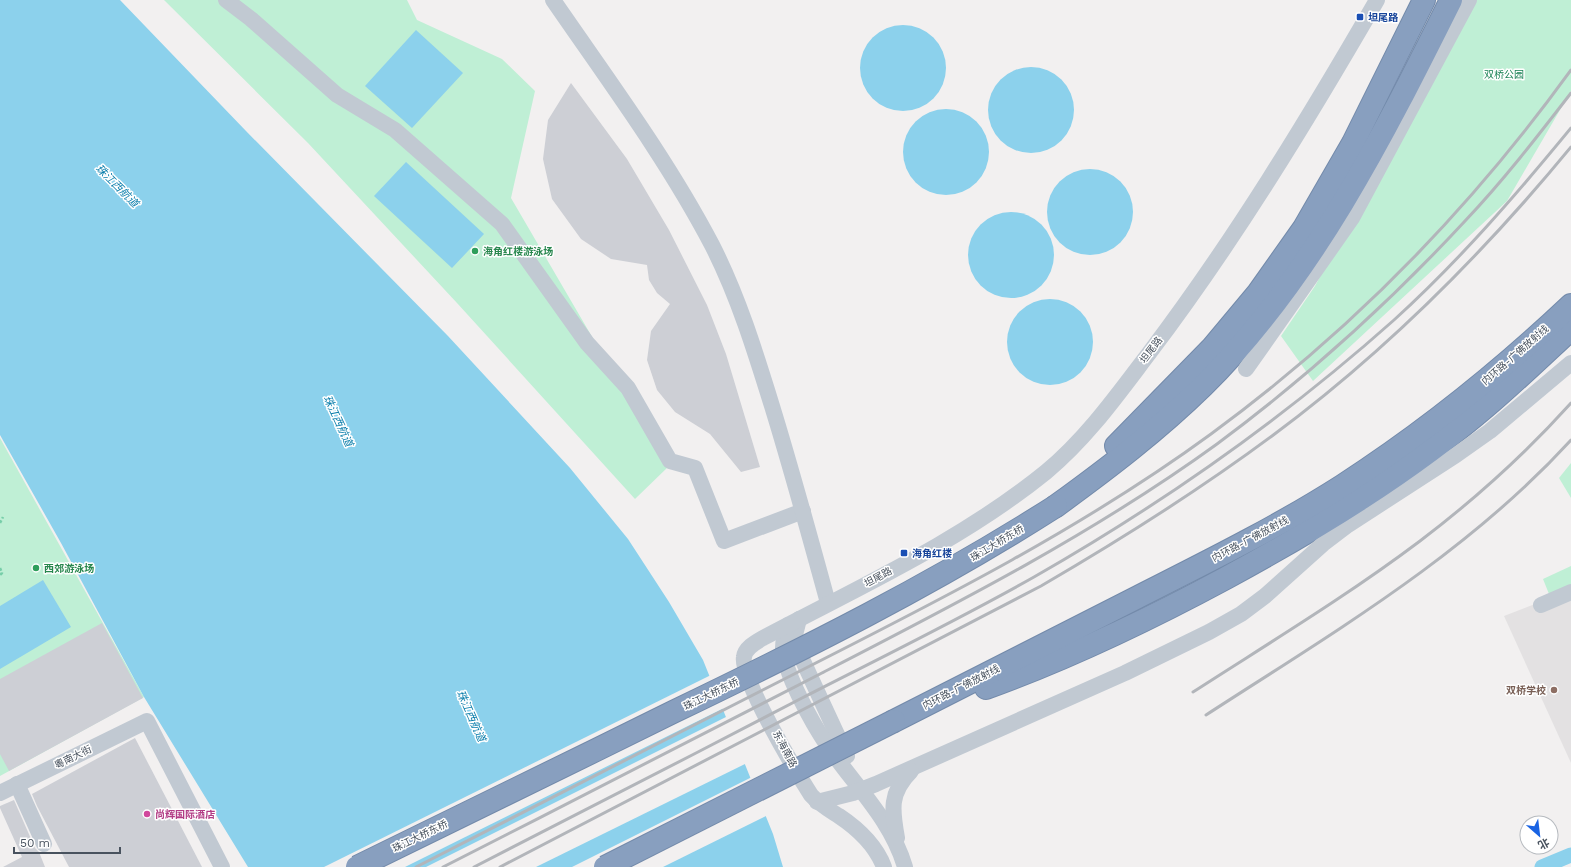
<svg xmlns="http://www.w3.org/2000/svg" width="1571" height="867" font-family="'Work Sans','Noto Sans SC',sans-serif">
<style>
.education{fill:#e3e1e2}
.green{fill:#bfefd5}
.water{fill:#8cd1ec}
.pier{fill:#f2f0f0}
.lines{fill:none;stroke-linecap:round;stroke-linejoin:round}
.canal{stroke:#8cd1ec;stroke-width:15}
.building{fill:#cdcfd5}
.highway-casing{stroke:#738aaa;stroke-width:24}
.path{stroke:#77cea9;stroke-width:2.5;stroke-dasharray:3 2;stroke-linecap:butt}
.minor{stroke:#c1c9d2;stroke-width:16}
.highway{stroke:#889fbf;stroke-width:22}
.rail{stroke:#b2b5ba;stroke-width:3}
.highway-bridge-casing{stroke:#738aaa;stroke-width:24;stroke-linecap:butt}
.highway-bridge{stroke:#889fbf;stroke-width:22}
.transit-dot{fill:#1a4fb4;stroke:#fff;stroke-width:1.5}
.leisure-dot{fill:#2e9e5b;stroke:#fff;stroke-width:1.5}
.education-dot{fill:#8d6e63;stroke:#fff;stroke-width:1.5}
.hotel-dot{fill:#d1479c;stroke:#fff;stroke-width:1.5}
.labels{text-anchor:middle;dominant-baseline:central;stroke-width:3;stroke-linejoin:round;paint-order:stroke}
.transit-label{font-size:10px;font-weight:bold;fill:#164399;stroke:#fff;text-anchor:start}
.park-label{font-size:10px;fill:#178053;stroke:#fff}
.leisure-label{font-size:10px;font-weight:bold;fill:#27864d;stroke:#fff;text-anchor:start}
.street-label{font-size:10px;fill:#48525e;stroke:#fff}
.education-label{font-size:10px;font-weight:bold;fill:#785e54;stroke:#fff;text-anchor:end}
.hotel-label{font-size:10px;font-weight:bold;fill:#b23c85;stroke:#fff;text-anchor:start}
.water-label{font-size:11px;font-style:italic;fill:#0c7fac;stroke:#fff}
</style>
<rect width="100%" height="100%" fill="#f2f0f0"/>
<polygon class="education" points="1571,590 1571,763 1504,616"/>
<g class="green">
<polygon points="164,0 407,0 417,20 502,59 535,91 511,198 668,467 635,499 457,303 308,143"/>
<polygon points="1469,0 1571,0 1571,91 1507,201 1313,381 1281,336 1315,286"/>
<polygon points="0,438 144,697 0,776"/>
<polygon points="1571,463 1571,498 1559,478"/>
<polygon points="1571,566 1571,585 1549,594 1543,579"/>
</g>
<g class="water">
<polygon points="0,0 120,0 246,131 448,336 570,468 628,539 669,602 703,660 773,834 783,867 248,867 144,697 61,543 0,435"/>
<circle cx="903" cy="68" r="43"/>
<polygon points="416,30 463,73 412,128 365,86"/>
<circle cx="1031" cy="110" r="43"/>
<circle cx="946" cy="152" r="43"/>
<polygon points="406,162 484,234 452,268 374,196"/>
<circle cx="1090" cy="212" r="43"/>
<circle cx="1011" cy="255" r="43"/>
<circle cx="1050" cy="342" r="43"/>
<polygon points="43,580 71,627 0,669 0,606"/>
</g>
<g class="pier">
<polygon points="711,675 724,708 405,867 324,867"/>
<polygon points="728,716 747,763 536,867 426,867"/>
<polygon points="752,777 768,815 663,867 572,867"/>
</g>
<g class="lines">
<polyline class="canal" points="1542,867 1571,855"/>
</g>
<g class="building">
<polygon points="571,83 627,159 669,230 707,305 726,354 760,467 741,472 710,434 675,412 657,390 647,360 651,331 670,304 657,293 649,280 647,265 611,259 581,239 552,199 543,159 548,120"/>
<polygon points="102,623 143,698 9,771 0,754 0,679"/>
<polygon points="135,738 202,867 69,867 37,806 32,794"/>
<polygon points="14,800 35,848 39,852 45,867 3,867 22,857 0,808 0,806"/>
</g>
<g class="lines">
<defs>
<g id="highway">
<polyline points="1116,446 1212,348 1258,293 1304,228 1353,143 1424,0"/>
<path d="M1056,506c51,-37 101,-75 147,-120 109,-108 180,-250 248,-386"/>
<path d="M986,688c83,-30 162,-68 240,-110 92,-50 183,-105 263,-174 28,-24 55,-50 82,-75"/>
<path d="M894,721c81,-41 162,-82 244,-124 69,-35 138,-69 204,-111 82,-53 158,-114 229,-181"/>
</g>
</defs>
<use href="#highway" class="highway-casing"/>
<g class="path">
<polyline points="0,523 3,517"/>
<polyline points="0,568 2,573 0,575"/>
</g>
<g class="minor">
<polyline points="226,0 251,19 337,95 395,130 502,224 587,343 628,388 670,461 695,468 724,541 803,511"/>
<path d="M553,0c55,80 114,159 159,245 26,51 43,106 60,161 20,65 38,131 56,197"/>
<polyline points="1246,369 1352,218 1469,0"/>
<polyline points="1541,605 1571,592"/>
<polyline points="799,619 795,635 803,661 847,756"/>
<path d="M788,625c-3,8 -5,14 -5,23 1,25 30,76 44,97 27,40 64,74 78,122"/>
<polyline points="17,784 44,844"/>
<polyline points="0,793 147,721 222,867"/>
<polyline points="817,802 853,793 876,784 1125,673 1209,632 1241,614 1265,596 1323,544 1348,525 1456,455 1490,431 1571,363"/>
<path d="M897,838c-5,-28 -8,-45 14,-67"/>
<path d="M884,867c-8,-21 -27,-39 -45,-51 -11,-7 -20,-12 -28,-21 -14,-22 -72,-118 -67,-138 1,-9 12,-15 19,-19 96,-51 198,-97 283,-166 41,-34 72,-78 104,-120 84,-111 157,-231 227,-352"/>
</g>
<use href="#highway" class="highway"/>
<g class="rail">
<path d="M1193,692c76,-49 154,-96 227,-151 54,-41 106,-88 151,-138"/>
<path d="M1206,715c128,-83 261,-161 365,-275"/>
<path d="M416,867c129,-66 258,-132 388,-198 140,-71 280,-142 407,-235 138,-101 260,-226 360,-364"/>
<path d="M443,867c126,-64 252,-129 377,-193 136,-70 273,-140 397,-230 89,-66 172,-141 248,-223 38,-40 72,-84 106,-128"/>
<path d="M474,867c109,-56 219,-112 328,-169 78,-40 156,-78 232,-121 128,-73 250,-159 360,-257 65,-59 122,-125 177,-192"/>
<path d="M500,867l541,-281c79,-46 157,-95 231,-150 112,-83 211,-182 299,-289"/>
</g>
<defs>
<g id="highway-bridge">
<path d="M357,867c106,-52 211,-103 316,-155 131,-63 261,-128 383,-206"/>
<polyline points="605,867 894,721"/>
</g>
</defs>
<use href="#highway-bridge" class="highway-bridge-casing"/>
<use href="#highway-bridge" class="highway-bridge"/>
</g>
<g class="transit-dot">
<rect x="1356" y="13" width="8" height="8" rx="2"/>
<rect x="900" y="549" width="8" height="8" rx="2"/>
</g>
<g class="leisure-dot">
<circle cx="475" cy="251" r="4"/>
<circle cx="36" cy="568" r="4"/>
</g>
<circle class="education-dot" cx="1554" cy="690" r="4"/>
<circle class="hotel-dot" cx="147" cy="814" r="4"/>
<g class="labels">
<g class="transit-label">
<text x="1368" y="17">坦尾路</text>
<text x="912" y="553">海角红楼</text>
</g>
<g class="park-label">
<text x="1504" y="74">双桥公园</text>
</g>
<g class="leisure-label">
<text x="483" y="251">海角红楼游泳场</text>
<text x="44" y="568">西郊游泳场</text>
</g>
<g class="street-label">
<text transform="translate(1151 350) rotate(-53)">坦尾路</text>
<text transform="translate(1515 355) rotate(-41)">内环路-广佛放射线</text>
<text transform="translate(1250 539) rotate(-28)">内环路-广佛放射线</text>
<text transform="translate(997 543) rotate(-31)">珠江大桥东桥</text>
<text transform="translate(878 577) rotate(-28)">坦尾路</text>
<text transform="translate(961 687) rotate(-27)">内环路-广佛放射线</text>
<text transform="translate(711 694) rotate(-26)">珠江大桥东桥</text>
<text transform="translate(785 749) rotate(62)">东海南路</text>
<text transform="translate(73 757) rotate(-26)">粵南大街</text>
<text transform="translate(420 836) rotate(-26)">珠江大桥东桥</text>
</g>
<g class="education-label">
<text x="1546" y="690">双桥学校</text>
</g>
<g class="hotel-label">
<text x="155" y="814">尚辉国际酒店</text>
</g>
<g class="water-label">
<text transform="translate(117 186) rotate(45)">珠江西航道</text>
<text transform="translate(338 421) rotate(65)">珠江西航道</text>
<text transform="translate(471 716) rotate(66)">珠江西航道</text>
</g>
</g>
<g transform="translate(1539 835) rotate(152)"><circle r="19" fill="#ffffff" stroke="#b6babf"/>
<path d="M0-3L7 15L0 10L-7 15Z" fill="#1963e3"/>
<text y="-6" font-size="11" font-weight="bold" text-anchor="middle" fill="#48525e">北</text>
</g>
<path d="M14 847v6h106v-6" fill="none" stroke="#48525e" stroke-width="2"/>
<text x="20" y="847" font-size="12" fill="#48525e" stroke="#ffffff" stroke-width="3" paint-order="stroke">50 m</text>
</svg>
